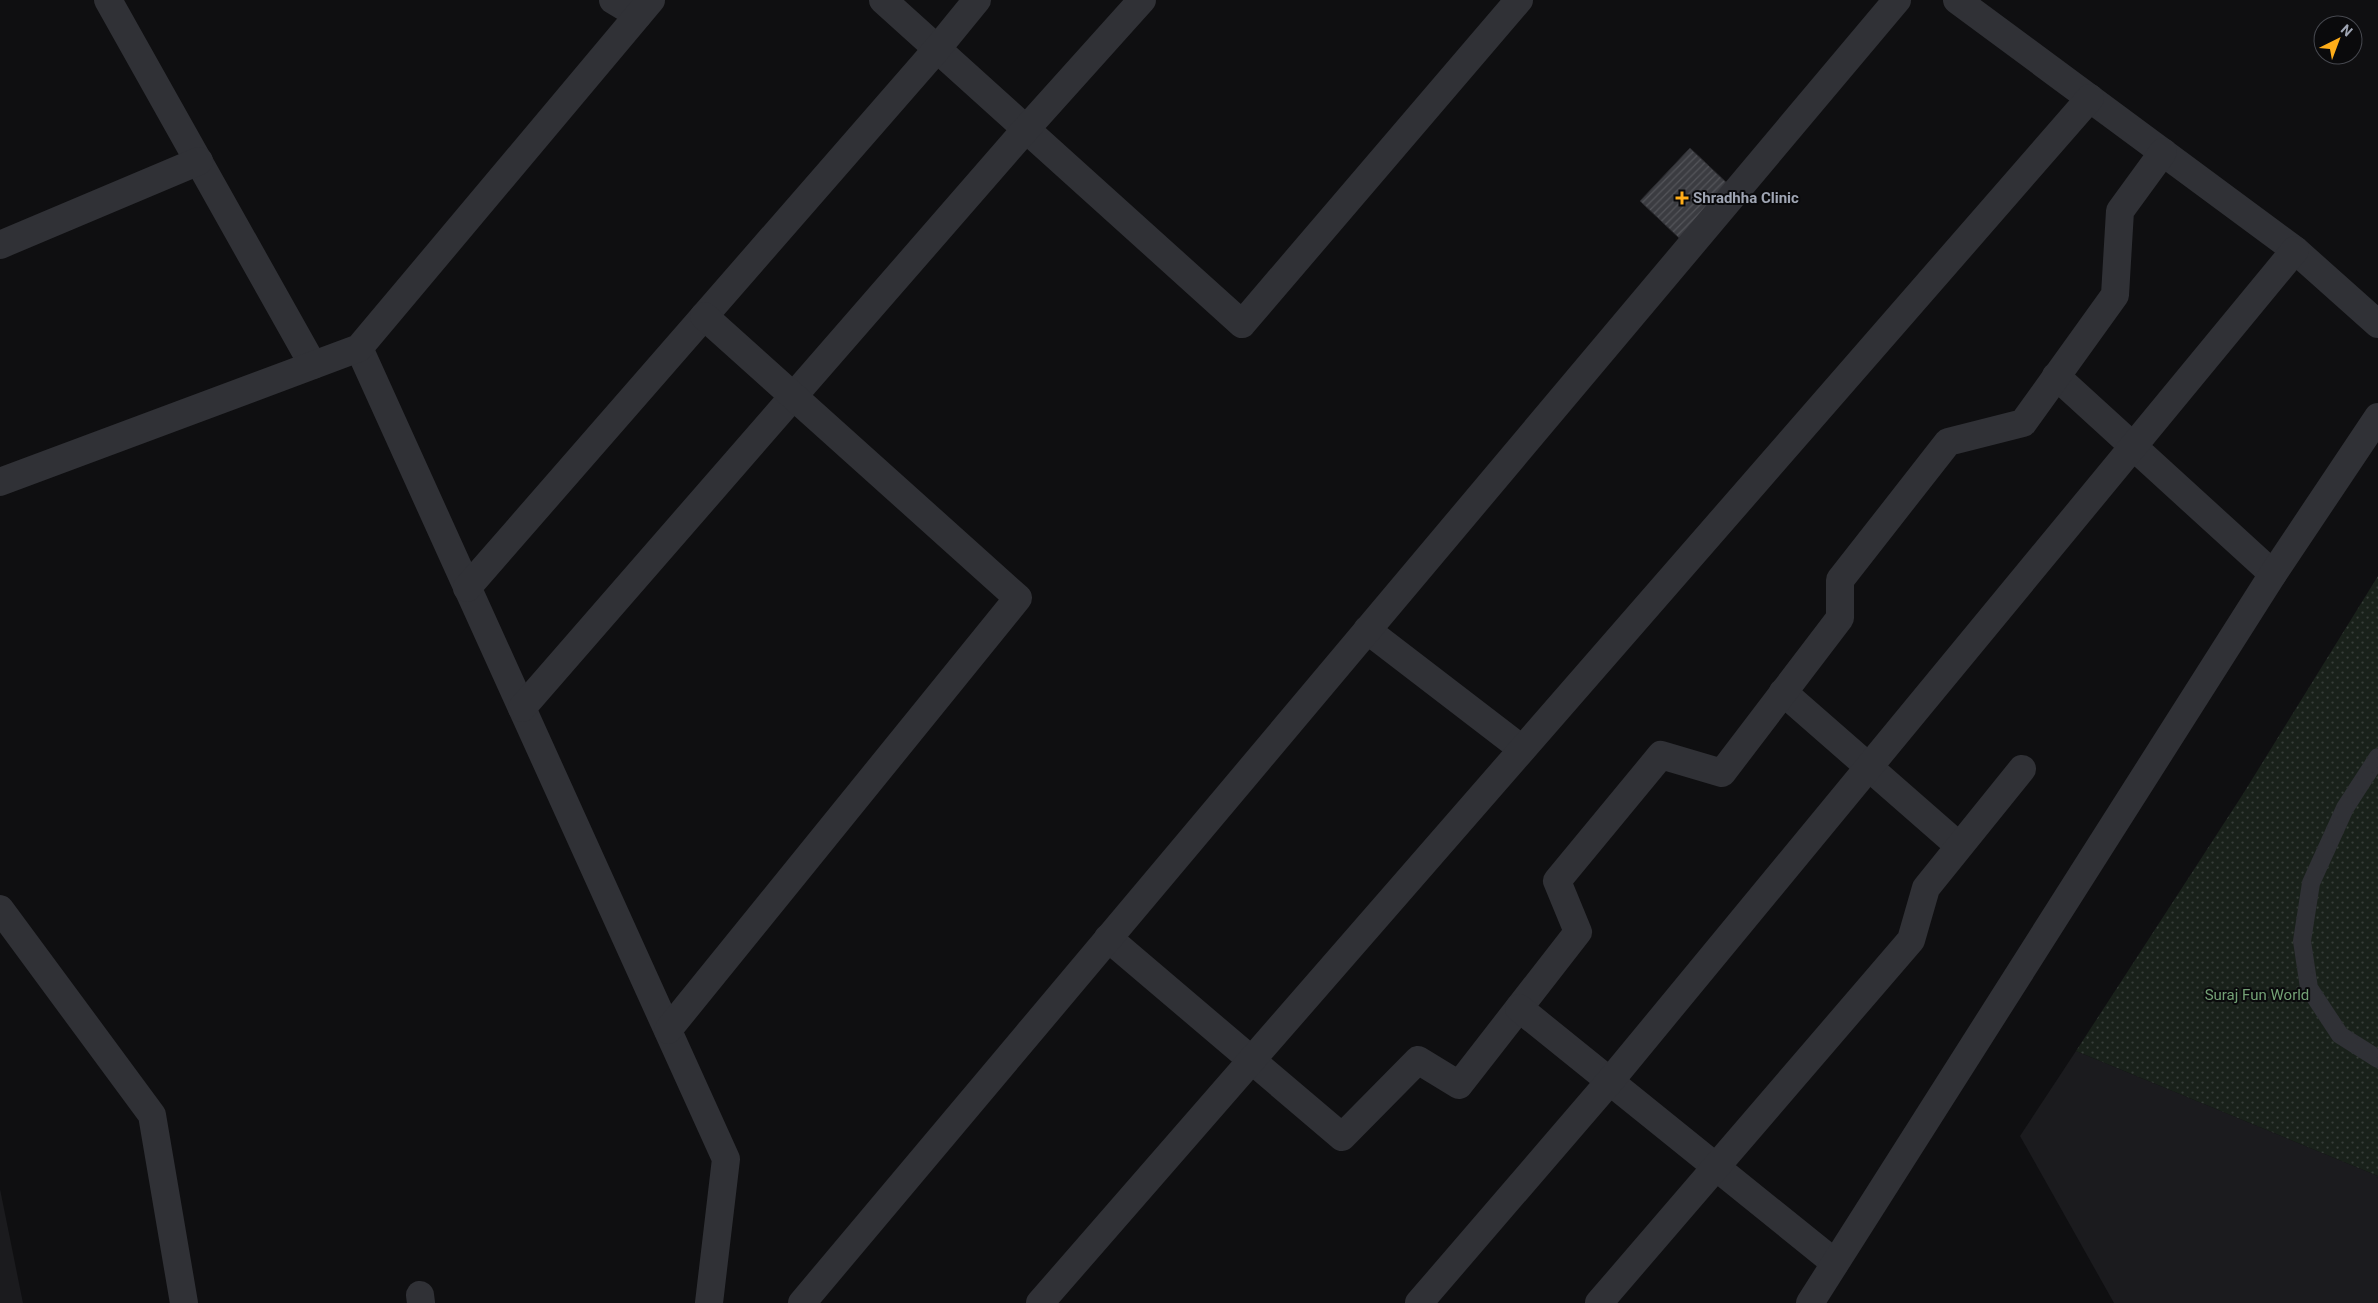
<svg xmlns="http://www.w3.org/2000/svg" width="2378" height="1303" font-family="Roboto,sans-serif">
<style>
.built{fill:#1b1b1e}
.park{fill:url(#park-dots)}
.building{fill:url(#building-hatch);stroke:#29292d}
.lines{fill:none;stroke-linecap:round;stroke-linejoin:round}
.lane{stroke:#303136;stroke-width:18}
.street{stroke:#303136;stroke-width:28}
.poi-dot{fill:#ffad19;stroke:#0a0a0c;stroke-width:2}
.labels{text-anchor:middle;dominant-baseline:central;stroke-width:4;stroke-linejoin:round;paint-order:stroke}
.poi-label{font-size:15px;font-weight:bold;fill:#9fa5b3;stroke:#0a0a0c;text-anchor:start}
.park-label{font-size:15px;fill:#73a175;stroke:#0a0a0c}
</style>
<defs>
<pattern id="park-dots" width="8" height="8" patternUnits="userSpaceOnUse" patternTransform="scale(1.25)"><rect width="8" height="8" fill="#19211a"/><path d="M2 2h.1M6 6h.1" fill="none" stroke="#373e39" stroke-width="1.8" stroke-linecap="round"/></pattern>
<pattern id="building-hatch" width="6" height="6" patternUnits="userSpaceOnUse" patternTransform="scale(1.25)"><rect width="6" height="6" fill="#3b3c41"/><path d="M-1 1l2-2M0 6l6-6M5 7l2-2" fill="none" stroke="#54555a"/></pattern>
</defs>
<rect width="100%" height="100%" fill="#0f0f11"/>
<g class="built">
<polygon points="2076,1051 2378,1176 2378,1303 2114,1303 2020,1136"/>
<polygon points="0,1189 23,1303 0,1303"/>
</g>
<polygon class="park" points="2378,576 2378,1176 2076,1051 2243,794"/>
<polygon class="building" points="1690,148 1729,185 1679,238 1640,201"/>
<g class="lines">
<polyline class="lane" points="2378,757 2345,808 2311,883 2302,941 2309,988 2340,1035 2378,1059"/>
<g class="street">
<polyline points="108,0 313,365"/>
<polyline points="613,0 638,15"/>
<polyline points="883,0 1242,324 1519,0"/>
<polyline points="1957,0 2295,250 2378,324"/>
<polyline points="0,245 199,161"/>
<polyline points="359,348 726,1159 709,1303"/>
<polyline points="2056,376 2273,574"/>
<polyline points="0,482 359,348 651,0"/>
<polyline points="467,588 937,49 977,0"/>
<polyline points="1367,630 1522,749"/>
<polyline points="1783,692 1959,846"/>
<polyline points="522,708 1026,129 1142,0"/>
<polyline points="0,909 152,1115 184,1303"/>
<polyline points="1108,938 1342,1137 1418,1060 1459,1085 1578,932 1557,881 1661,755 1722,773 1840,618 1840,580 1948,442 2023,423 2115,295 2120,211 2163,152"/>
<polyline points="1519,1008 1835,1263"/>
<polyline points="668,1030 1018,598 704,316"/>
<polyline points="420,1295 421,1303"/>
<polyline points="802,1303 1897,0"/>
<polyline points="1040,1303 2090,98"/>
<polyline points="1419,1303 1610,1081 2295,250"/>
<polyline points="1599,1303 1911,940 1926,888 2022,769"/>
<polyline points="1810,1303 2273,574 2378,417"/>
</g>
</g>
<path class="poi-dot" d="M1679.5 190.5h5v5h5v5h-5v5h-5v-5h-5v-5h5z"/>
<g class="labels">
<g class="poi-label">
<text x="1693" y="198">Shradhha Clinic</text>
</g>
<g class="park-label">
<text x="2257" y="995">Suraj Fun World</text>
</g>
</g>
<g transform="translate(2338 40) rotate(42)"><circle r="24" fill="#0a0a0c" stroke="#46484f"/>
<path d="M0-4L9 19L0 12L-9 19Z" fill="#ffad19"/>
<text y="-8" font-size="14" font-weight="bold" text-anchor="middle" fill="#9fa5b3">N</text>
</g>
</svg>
